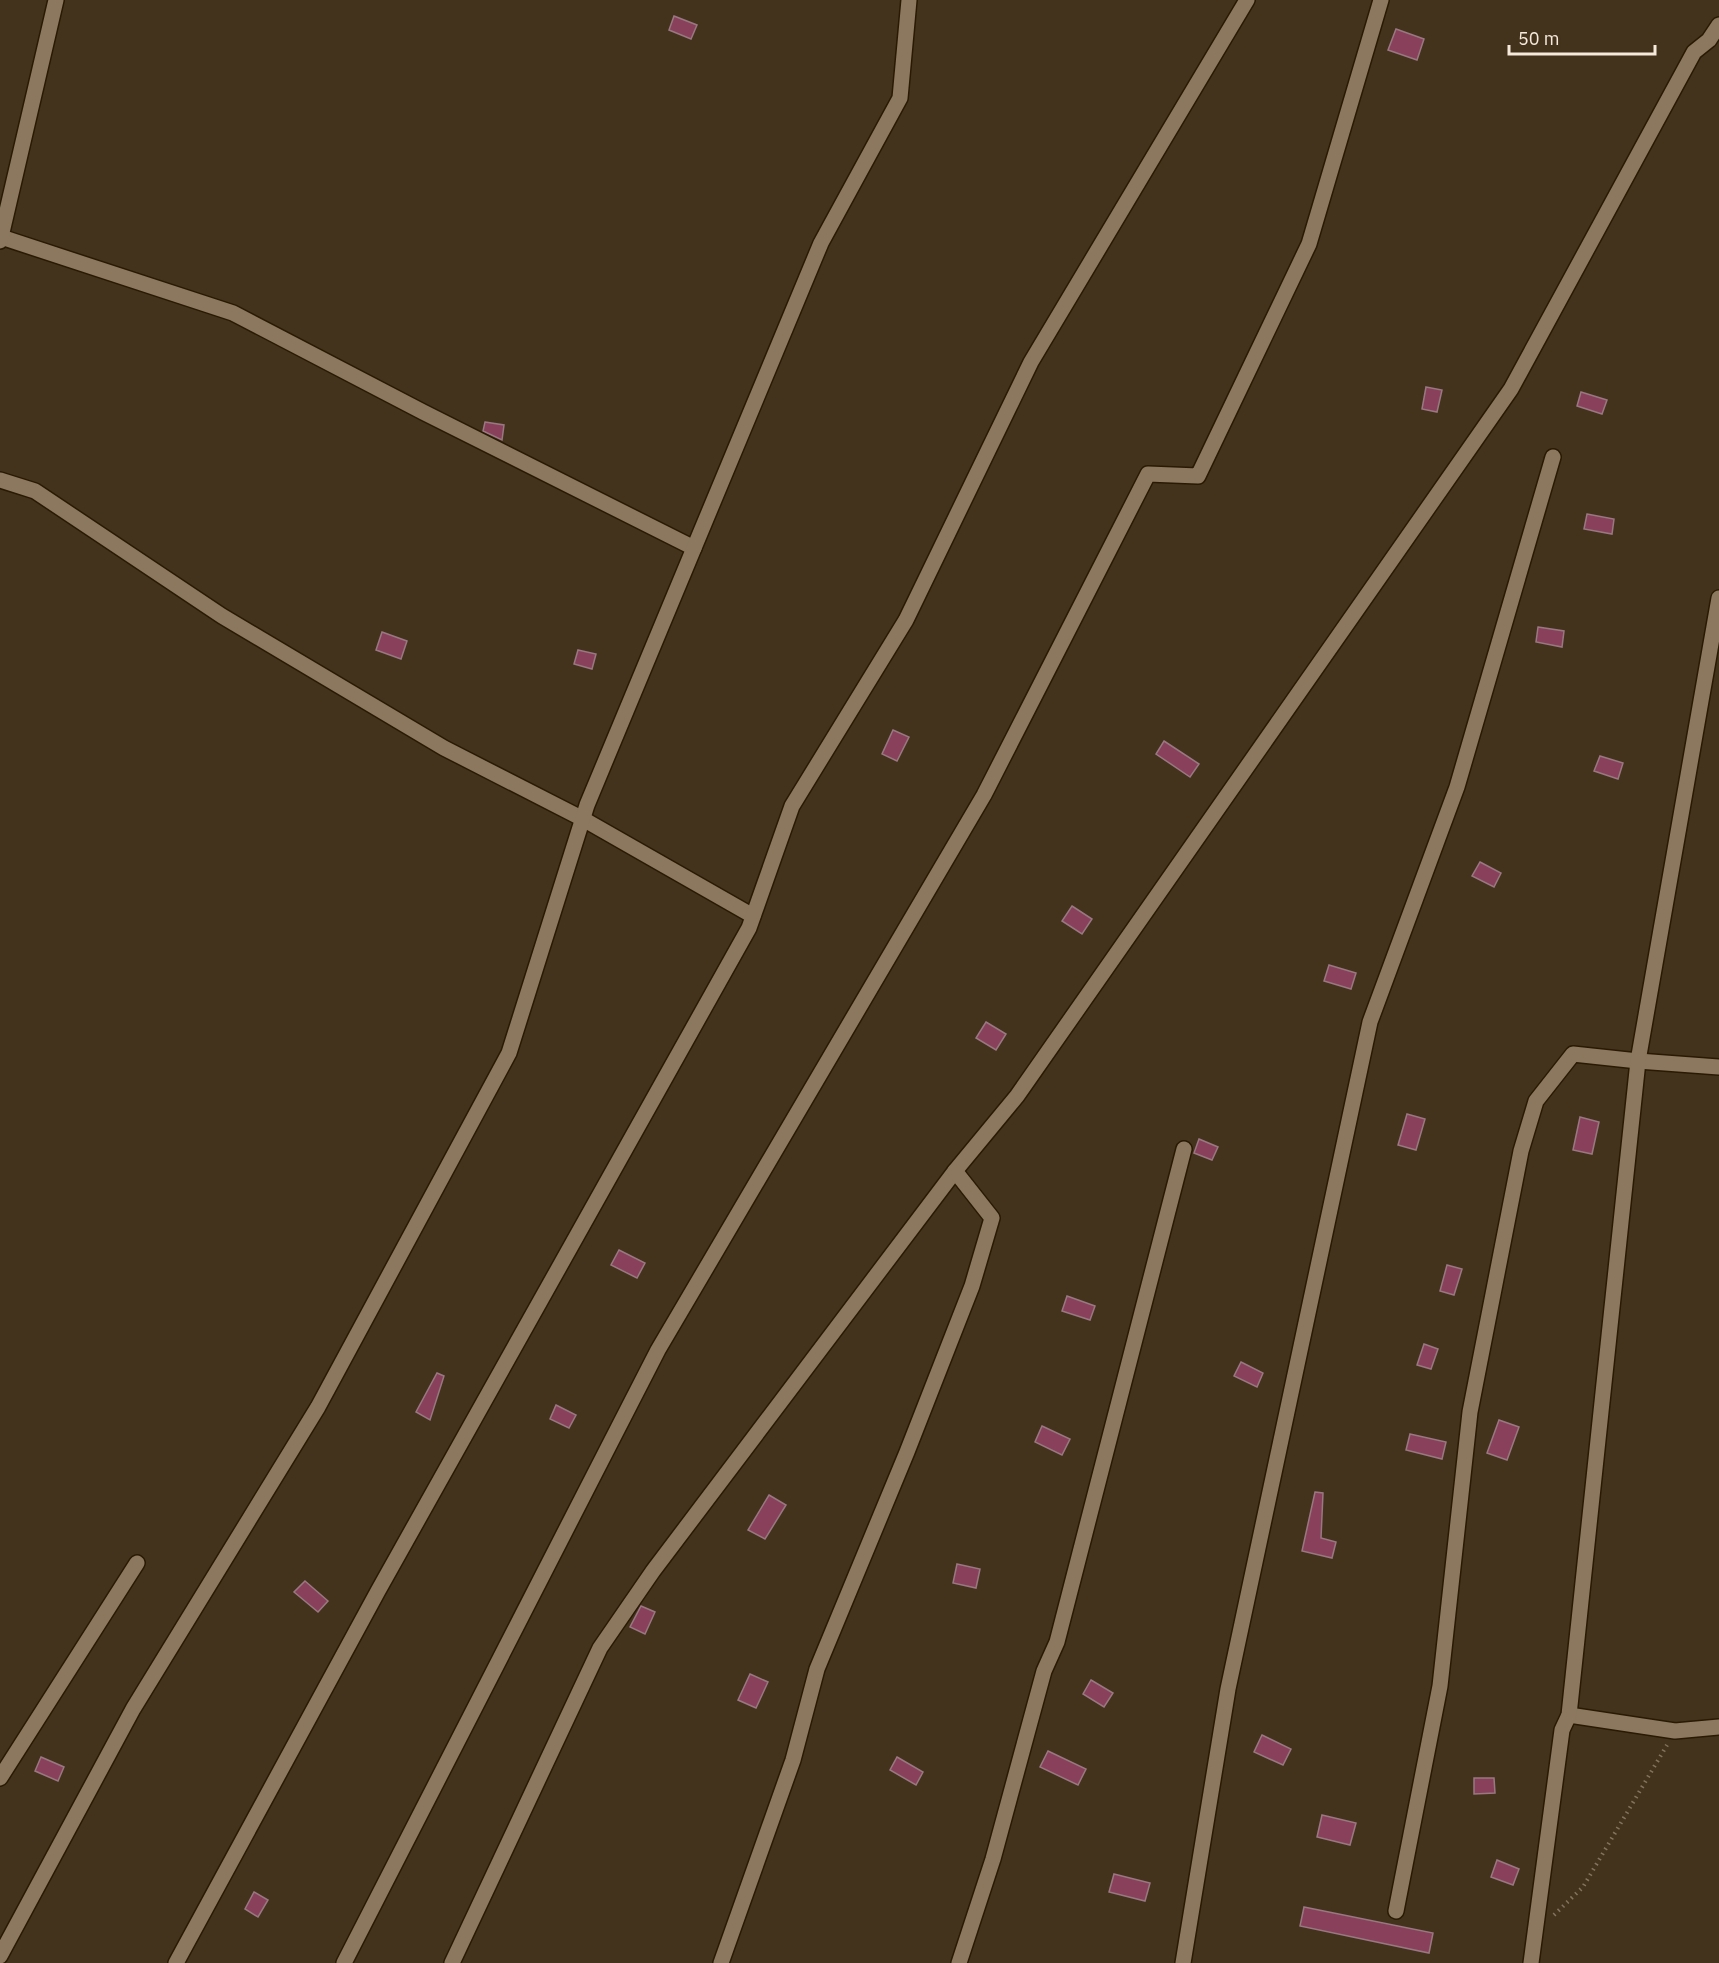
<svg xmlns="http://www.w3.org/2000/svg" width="1719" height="1963" font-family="'IBM Plex Sans',sans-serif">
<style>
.building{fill:#89415b;stroke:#997882;stroke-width:1.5}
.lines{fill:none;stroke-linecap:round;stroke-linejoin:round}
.street-casing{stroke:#2a1a04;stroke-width:18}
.path{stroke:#82735f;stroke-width:4;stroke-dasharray:1.5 4.5;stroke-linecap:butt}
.street{stroke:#8b785f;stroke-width:15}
</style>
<rect width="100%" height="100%" fill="#44331c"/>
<g class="building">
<polygon points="674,16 697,25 691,39 669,30"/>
<polygon points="1396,29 1424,39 1417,60 1388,50"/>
<polygon points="1426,387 1442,390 1437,412 1422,409"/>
<polygon points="1581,392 1607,400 1602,414 1577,406"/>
<polygon points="485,422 504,425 502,440 483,431"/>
<polygon points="1587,514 1614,519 1612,534 1584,529"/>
<polygon points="1538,627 1564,631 1562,647 1536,642"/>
<polygon points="382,632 407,641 401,659 376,650"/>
<polygon points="578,650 596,654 592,669 574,664"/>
<polygon points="893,730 909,737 897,761 882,754"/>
<polygon points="1164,741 1199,764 1190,777 1156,754"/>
<polygon points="1600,756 1623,763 1618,779 1594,771"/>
<polygon points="1480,862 1501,873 1494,887 1472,876"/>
<polygon points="1072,906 1092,919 1082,934 1062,921"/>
<polygon points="1329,965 1356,973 1351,989 1324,981"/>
<polygon points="986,1022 1006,1034 996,1050 976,1038"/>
<polygon points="1407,1114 1425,1119 1416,1150 1398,1145"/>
<polygon points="1580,1117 1599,1122 1592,1154 1573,1150"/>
<polygon points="1199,1139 1218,1147 1212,1160 1194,1153"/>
<polygon points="619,1250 645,1263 637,1278 611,1265"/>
<polygon points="1447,1265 1462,1269 1454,1295 1440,1291"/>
<polygon points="1067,1296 1095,1306 1090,1320 1062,1311"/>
<polygon points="1424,1344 1438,1349 1431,1369 1417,1365"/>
<polygon points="1241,1362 1263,1373 1257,1387 1234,1376"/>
<polygon points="437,1373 444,1376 430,1420 416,1412"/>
<polygon points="556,1405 576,1415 569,1428 550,1419"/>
<polygon points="1499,1420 1519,1427 1507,1460 1487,1453"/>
<polygon points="1042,1426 1070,1439 1062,1455 1035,1442"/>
<polygon points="1410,1434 1446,1442 1442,1459 1406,1450"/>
<polygon points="1315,1492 1323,1493 1321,1538 1336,1542 1332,1558 1302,1551"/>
<polygon points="769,1495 786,1505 765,1539 748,1530"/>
<polygon points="957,1564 980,1569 976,1588 953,1583"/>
<polygon points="305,1581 328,1601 318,1612 294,1592"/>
<polygon points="641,1606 655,1612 645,1634 630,1627"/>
<polygon points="750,1674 768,1682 756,1708 738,1700"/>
<polygon points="1091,1680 1113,1693 1104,1707 1083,1694"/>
<polygon points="1262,1735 1291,1749 1283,1765 1254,1752"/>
<polygon points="1048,1751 1086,1769 1078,1785 1040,1767"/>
<polygon points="41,1757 64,1767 58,1781 35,1771"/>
<polygon points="897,1757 923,1772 916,1785 890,1770"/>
<polygon points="1474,1778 1494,1778 1495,1793 1474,1794"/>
<polygon points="1322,1815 1356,1823 1350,1845 1317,1837"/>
<polygon points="1497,1860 1519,1869 1513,1885 1491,1877"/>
<polygon points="1114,1874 1150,1883 1145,1901 1109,1892"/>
<polygon points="254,1892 268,1900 258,1917 245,1909"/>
<polygon points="1304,1907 1433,1933 1429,1953 1300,1926"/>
</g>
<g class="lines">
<defs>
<g id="street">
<polyline points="1,237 233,313 423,412 694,548"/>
<polyline points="0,241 56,0"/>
<polyline points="0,480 35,491 222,616 444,748 583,819 753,916"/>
<polyline points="1569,1715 1675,1731 1719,1727"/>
<polyline points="0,1778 137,1563"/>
<polyline points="1396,1911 1440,1686 1470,1412 1521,1151 1536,1101 1573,1054 1638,1061 1719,1067"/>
<polyline points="0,1956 133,1709 318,1407 509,1053 587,805 821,243 900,98 909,0"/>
<polyline points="176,1963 378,1591 749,928 792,806 906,620 1031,362 1247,0"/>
<polyline points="344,1963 658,1350 984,795 1148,474 1198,476 1309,244 1381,0"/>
<polyline points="452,1963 600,1648 653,1571 955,1171 1017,1096 1511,389 1694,52 1709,40 1719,25"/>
<polyline points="721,1963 793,1760 817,1669 907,1452 972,1286 992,1218 955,1171"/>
<polyline points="959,1963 993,1859 1044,1671 1057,1642 1184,1149"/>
<polyline points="1183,1963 1228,1689 1370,1022 1457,787 1553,457"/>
<polyline points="1531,1963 1562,1730 1569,1715 1638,1061 1719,598"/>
</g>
</defs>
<use href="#street" class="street-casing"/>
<polyline class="path" points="1554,1915 1583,1887 1667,1745"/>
<use href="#street" class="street"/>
</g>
<path d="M1509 45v9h146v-9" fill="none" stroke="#f5eadc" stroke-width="3"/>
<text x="1518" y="45" font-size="18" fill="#f5eadc" stroke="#44331c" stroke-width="4.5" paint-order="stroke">50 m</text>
</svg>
